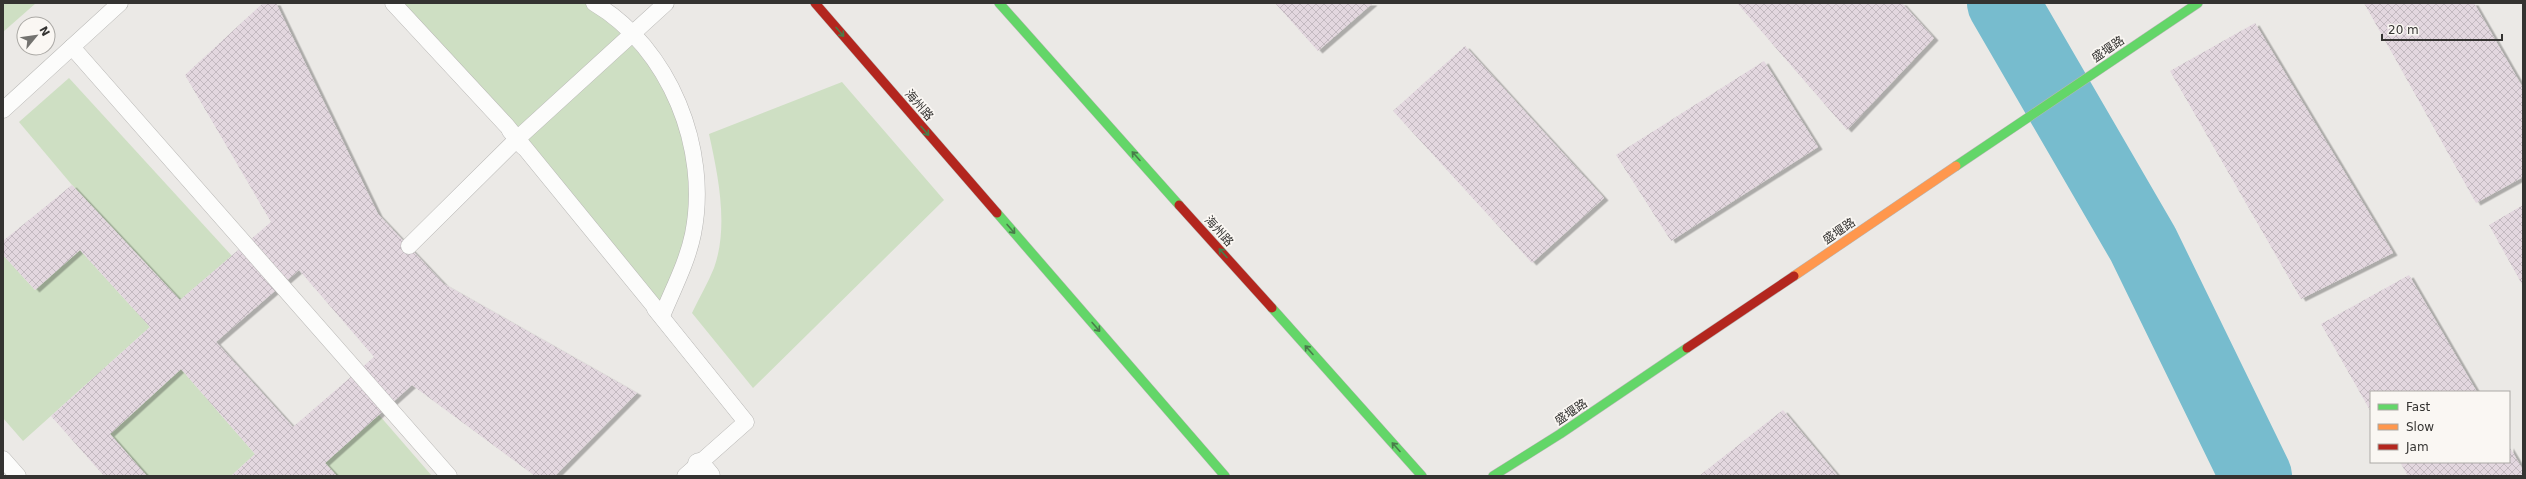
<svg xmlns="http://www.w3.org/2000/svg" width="2526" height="479" font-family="'DejaVu Sans','Noto Sans SC',sans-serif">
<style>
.green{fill:#cedfc3}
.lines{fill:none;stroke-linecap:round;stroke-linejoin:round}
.river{stroke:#77bcce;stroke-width:72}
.building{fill:url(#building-cross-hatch);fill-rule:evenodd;filter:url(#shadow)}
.lane-casing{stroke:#b7b6b4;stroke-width:17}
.street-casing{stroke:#b7b6b4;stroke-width:23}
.fast-casing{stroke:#b7b6b4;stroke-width:10}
.slow-casing{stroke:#b7b6b4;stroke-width:10}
.jam-casing{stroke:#b7b6b4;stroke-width:10}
.lane{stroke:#fcfcfb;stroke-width:16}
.street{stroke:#fcfcfb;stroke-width:22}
.fast{stroke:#63d668;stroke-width:9}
.slow{stroke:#ff974d;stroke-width:9}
.jam{stroke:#b3261e;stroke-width:9}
.oneway{stroke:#497c4a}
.labels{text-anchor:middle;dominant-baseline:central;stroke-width:3.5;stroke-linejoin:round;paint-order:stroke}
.street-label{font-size:12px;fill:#343331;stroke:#faf7f3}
</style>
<defs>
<pattern id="building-cross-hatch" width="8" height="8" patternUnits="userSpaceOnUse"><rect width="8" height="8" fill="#e3d7df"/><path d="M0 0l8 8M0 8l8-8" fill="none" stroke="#c3b9c0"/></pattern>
<filter id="shadow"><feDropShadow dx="4.5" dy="2.5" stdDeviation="0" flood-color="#0004"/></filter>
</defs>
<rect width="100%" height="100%" fill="#ebe9e6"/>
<g class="green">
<polygon points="3,3 36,3 3,32"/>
<polygon points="393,3 594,3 672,90 697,197 662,316"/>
<polygon points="69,78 232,256 180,300 72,185 19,122"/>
<path d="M842,82l102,118 -191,188 -61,-75c7,-15 16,-30 22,-45 15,-42 4,-93 -5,-134z"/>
<polygon points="80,250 150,327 23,441 3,418 3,255 35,290"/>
<polygon points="181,369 255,454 231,476 147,476 110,434"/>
<polygon points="379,415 432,476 337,476 325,463"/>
</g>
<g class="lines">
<polyline class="river" points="2003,3 2143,244 2256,476"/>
</g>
<g class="building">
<path d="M263,3h13l102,211 66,70 193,109 -82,83h-20l-123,-91 -87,78 12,13h-106l24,-22 -74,-85 -71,65 37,42h-43l-53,-60 99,-89 -70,-77 -45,40 -32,-35v-14l69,-56 108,115 91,-78 -86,-147zM299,270l75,87 -81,70 -77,-85z"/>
<polygon points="1275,3 1373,3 1318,51"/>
<polygon points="1737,3 1902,3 1934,38 1847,130"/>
<polygon points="2364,3 2474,3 2523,88 2523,177 2476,203"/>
<polygon points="2255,23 2393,253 2301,299 2170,71"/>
<polygon points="1465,46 1604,198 1532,263 1393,111"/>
<polygon points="1764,61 1818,147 1671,241 1616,155"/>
<polygon points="2523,205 2523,286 2489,225"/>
<polygon points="2409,275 2477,392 2371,392 2371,412 2321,324"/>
<polygon points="1783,410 1838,476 1699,476"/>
<polygon points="2509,446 2523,470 2523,476 2408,476 2400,462 2509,462"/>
</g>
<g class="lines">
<defs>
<g id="lane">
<path d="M393,3l114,123 155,190c11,-27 25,-53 31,-82 17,-85 -23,-186 -99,-231"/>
<polyline points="72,47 449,476"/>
<polyline points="3,110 120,3"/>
<polyline points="510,131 517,139 666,3"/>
<polyline points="409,246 517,139 523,147"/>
<polyline points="655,309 746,422 685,476"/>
<polyline points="3,459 18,476"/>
</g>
<polyline id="street" points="699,464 709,476"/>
<g id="fast">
<polyline points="999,3 1179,205"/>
<polyline points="1956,166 2198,3"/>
<polyline points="997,213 1225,476"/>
<polyline points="1272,308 1422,476"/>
<polyline points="1493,476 1560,434 1687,348"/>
</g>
<polyline id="slow" points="1794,276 1956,166"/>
<g id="jam">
<polyline points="815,3 997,213"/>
<polyline points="1179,205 1272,308"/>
<polyline points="1687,348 1794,276"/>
</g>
</defs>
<use href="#lane" class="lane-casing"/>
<use href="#street" class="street-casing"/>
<use href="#fast" class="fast-casing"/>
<use href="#slow" class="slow-casing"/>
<use href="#jam" class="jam-casing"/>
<use href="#lane" class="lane"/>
<use href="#street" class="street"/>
<use href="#fast" class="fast"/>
<use href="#slow" class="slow"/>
<use href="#jam" class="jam"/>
</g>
<defs><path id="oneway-shaft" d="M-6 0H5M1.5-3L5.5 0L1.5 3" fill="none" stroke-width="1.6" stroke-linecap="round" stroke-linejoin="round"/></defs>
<g class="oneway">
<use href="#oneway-shaft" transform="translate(840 32) rotate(49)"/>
<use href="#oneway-shaft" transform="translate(925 131) rotate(49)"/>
<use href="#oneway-shaft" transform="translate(1136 156) rotate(-132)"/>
<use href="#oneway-shaft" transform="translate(1011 229) rotate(49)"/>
<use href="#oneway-shaft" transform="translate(1223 253) rotate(-132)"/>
<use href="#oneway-shaft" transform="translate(1096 327) rotate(49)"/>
<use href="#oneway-shaft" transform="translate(1309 350) rotate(-132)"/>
<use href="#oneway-shaft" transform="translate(1396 447) rotate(-132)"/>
</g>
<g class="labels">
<g class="street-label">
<text transform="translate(2108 49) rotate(-34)">盛堰路</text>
<text transform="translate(919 105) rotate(49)">海州路</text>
<text transform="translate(1219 231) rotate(48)">海州路</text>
<text transform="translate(1839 231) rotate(-34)">盛堰路</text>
<text transform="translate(1571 412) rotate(-34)">盛堰路</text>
</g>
</g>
<rect width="2526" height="479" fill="none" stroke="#343331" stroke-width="8"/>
<rect x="2370" y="391" width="140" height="72" fill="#faf7f3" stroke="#aba9a5"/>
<rect x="2378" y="404" width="20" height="6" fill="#63d668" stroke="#aba9a5"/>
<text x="2406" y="411" font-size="12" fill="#343331">Fast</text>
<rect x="2378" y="424" width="20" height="6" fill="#ff974d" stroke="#aba9a5"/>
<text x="2406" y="431" font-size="12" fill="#343331">Slow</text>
<rect x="2378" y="444" width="20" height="6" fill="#b3261e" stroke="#aba9a5"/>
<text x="2406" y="451" font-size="12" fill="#343331">Jam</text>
<g transform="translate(36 36) rotate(61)"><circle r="19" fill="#faf7f3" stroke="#aba9a5"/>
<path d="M0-3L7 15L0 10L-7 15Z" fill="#747370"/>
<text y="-6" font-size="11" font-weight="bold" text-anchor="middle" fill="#343331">N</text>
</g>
<path d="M2382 34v6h120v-6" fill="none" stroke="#343331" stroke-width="2"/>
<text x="2388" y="34" font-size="12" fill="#343331" stroke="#faf7f3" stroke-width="3" paint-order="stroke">20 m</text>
</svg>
